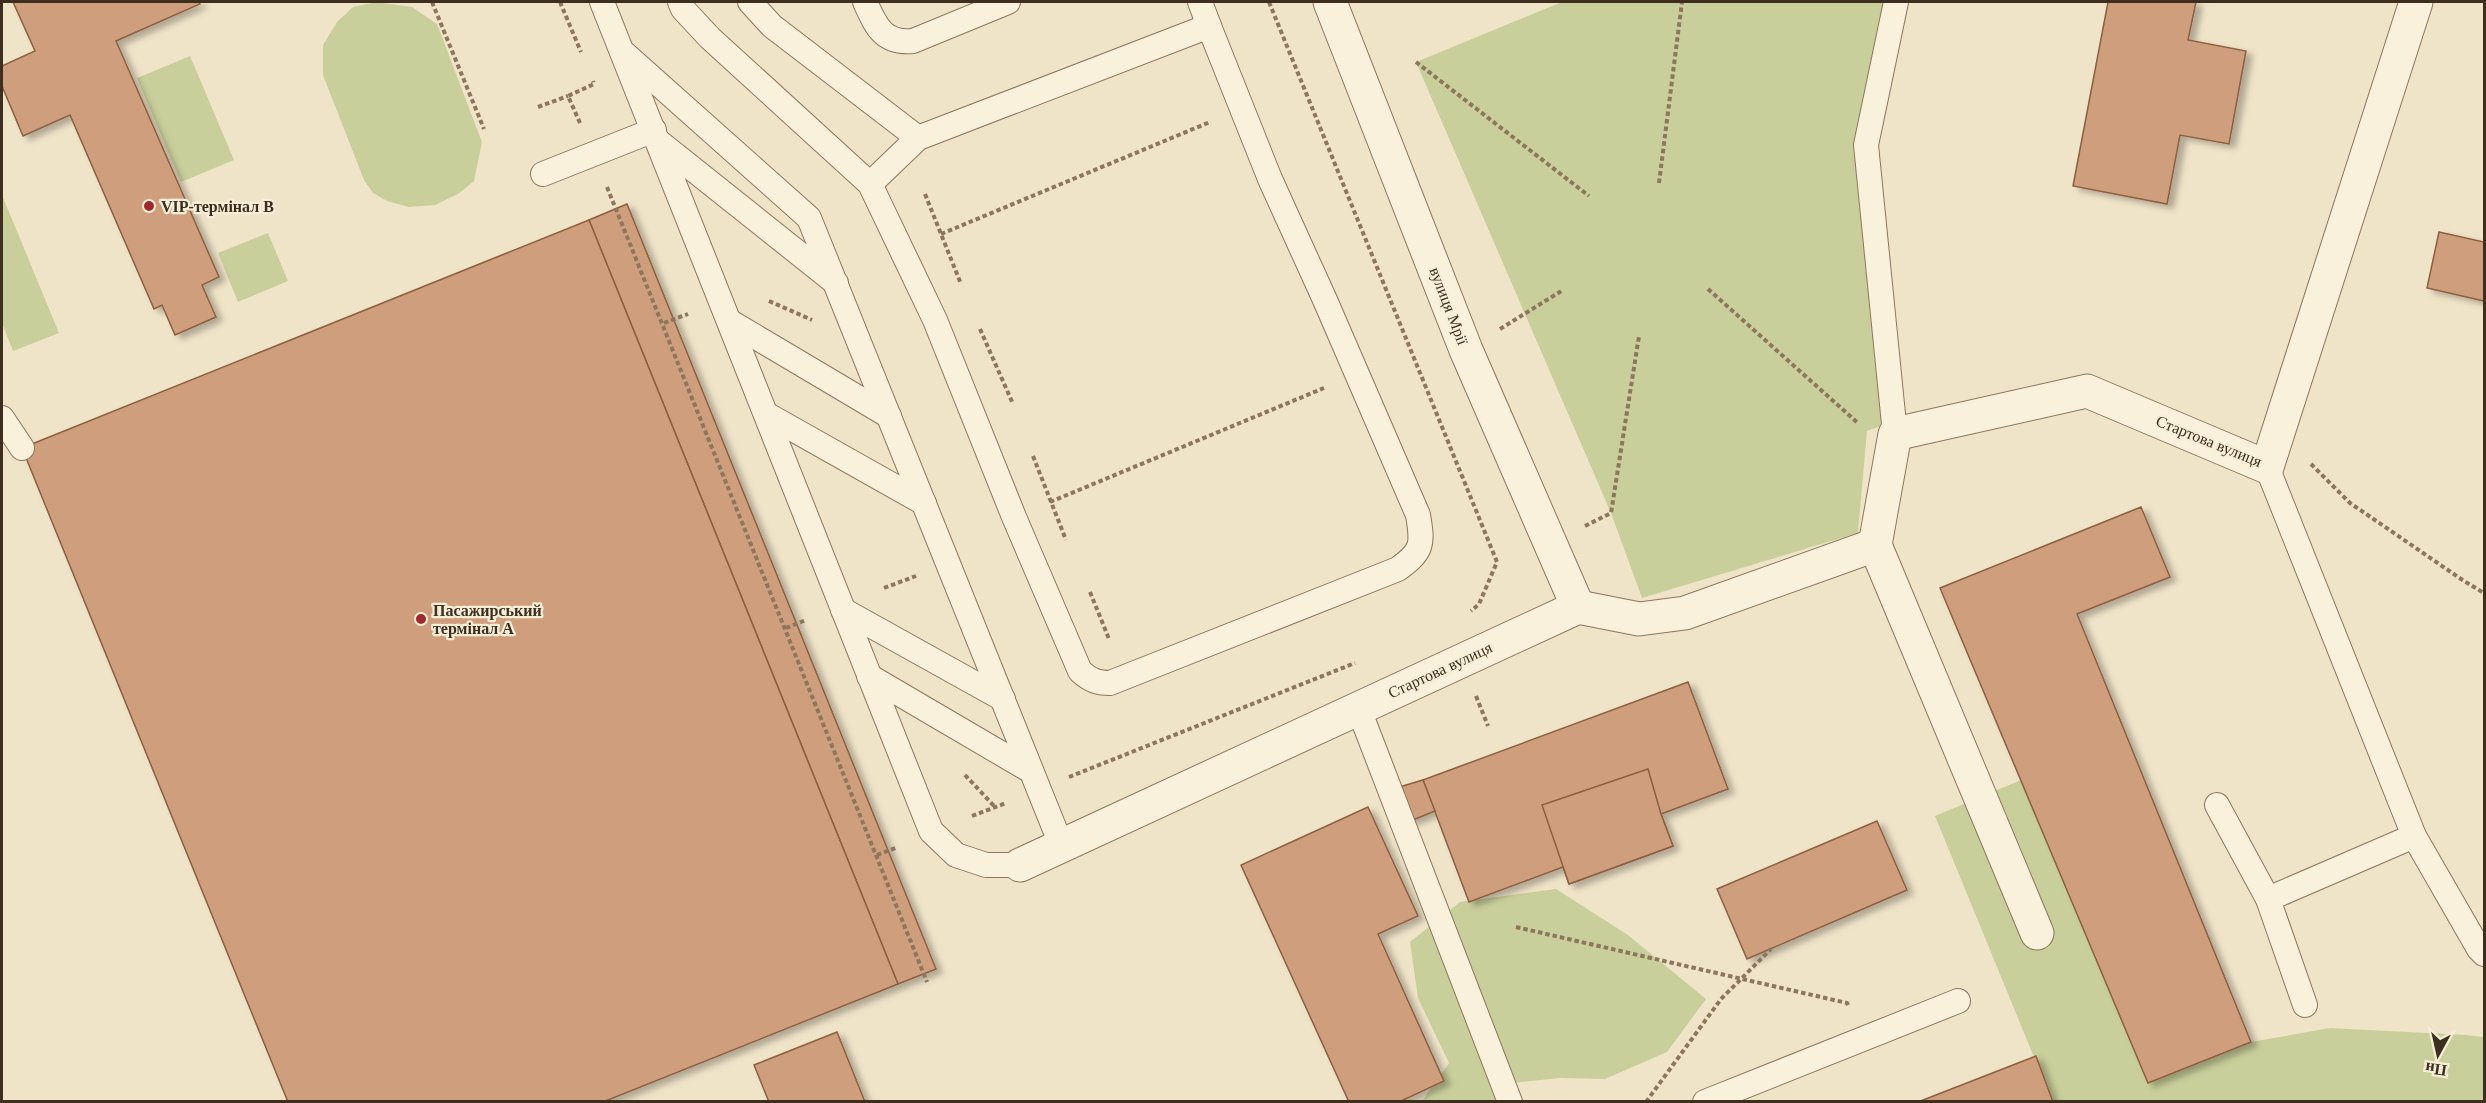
<svg xmlns="http://www.w3.org/2000/svg" width="2486" height="1103" font-family="'Times New Roman',serif">
<style>
.green{fill:#c9cf9b}
.building{fill:#cf9f7d;stroke:#8d5f41;stroke-width:1.5;filter:url(#shadow)}
.lines{fill:none;stroke-linecap:round;stroke-linejoin:round}
.lane-casing{stroke:#8d765c;stroke-width:26}
.street-casing{stroke:#8d765c;stroke-width:35}
.path{stroke:#8d765c;stroke-width:4;stroke-dasharray:4.5 3;stroke-linecap:butt}
.lane{stroke:#faf1dc;stroke-width:24}
.street{stroke:#faf1dc;stroke-width:33}
.poi-dot{fill:#9e2a2b;stroke:#f7eed8;stroke-width:2}
.labels{text-anchor:middle;dominant-baseline:central;stroke-width:4.5;stroke-linejoin:round;paint-order:stroke}
.poi-label{font-size:16px;font-weight:bold;fill:#3d2e20;stroke:#f7eed8;text-anchor:start}
.street-label{font-size:16px;fill:#3d2e20;stroke:#f7eed8}
</style>
<defs>
<filter id="shadow"><feDropShadow dx="6" dy="4" stdDeviation="3" flood-color="#0004"/></filter>
</defs>
<rect width="100%" height="100%" fill="#f0e4c8"/>
<g class="green">
<polygon points="376,2 412,7 437,24 482,142 474,181 458,194 435,205 409,207 387,201 373,193 364,180 323,75 323,45 337,22 353,7"/>
<polygon points="1562,2 1896,2 1866,145 1894,421 1867,431 1858,533 1642,598 1611,513 1416,62"/>
<polygon points="190,56 234,160 181,182 137,78"/>
<polygon points="2,195 59,333 13,351 2,323"/>
<polygon points="268,233 288,281 238,302 218,253"/>
<polygon points="2021,780 2148,1083 2251,1042 2330,1028 2466,1035 2484,1037 2484,1101 2052,1101 1935,816"/>
<polygon points="1556,889 1628,935 1706,999 1667,1052 1605,1079 1560,1078 1503,1084 1495,1101 1422,1101 1449,1063 1418,998 1410,942 1460,902"/>
</g>
<g class="building">
<polygon points="13,2 199,2 200,4 116,41 219,277 202,285 216,317 175,335 162,305 154,309 70,115 23,136 2,86 2,66 35,51"/>
<polygon points="2108,2 2196,2 2188,40 2246,51 2229,144 2180,135 2167,204 2073,186"/>
<polygon points="627,204 936,969 898,984 589,220"/>
<polygon points="589,220 898,984 603,1102 288,1102 22,448"/>
<polygon points="2439,232 2484,242 2484,301 2427,288"/>
<polygon points="2141,507 2170,577 2077,614 2251,1042 2148,1083 1940,588"/>
<polygon points="1688,682 1728,789 1661,814 1673,846 1569,884 1563,867 1469,902 1423,780"/>
<polygon points="1648,769 1661,814 1673,846 1569,884 1542,805"/>
<polygon points="1423,780 1435,811 1408,822 1396,788"/>
<polygon points="1368,807 1418,916 1378,934 1444,1081 1399,1102 1349,1102 1241,865"/>
<polygon points="1877,821 1907,890 1747,959 1717,889"/>
<polygon points="837,1032 865,1102 769,1102 754,1065"/>
<polygon points="2036,1056 2053,1102 1918,1102"/>
</g>
<g class="lines">
<defs>
<g id="lane">
<polyline points="602,2 931,831 956,855 986,865 1020,865"/>
<path d="M680,2l3,7 27,29 160,146 65,136 79,197 66,154c10,9 17,12 30,12l288,-114c25,-18 25,-25 20,-54l-93,-215 -55,-121 -61,-153 -291,112 -48,46"/>
<polyline points="750,2 772,26 918,138"/>
<path d="M865,2c11,24 18,42 48,39l95,-39"/>
<polyline points="1200,2 1209,26"/>
<polyline points="625,54 809,218 1062,847"/>
<polyline points="659,142 836,283"/>
<polyline points="543,174 654,130"/>
<polyline points="729,321 889,416"/>
<polyline points="766,414 924,503"/>
<polyline points="2,418 22,448"/>
<polyline points="1895,434 1866,145 1896,2"/>
<polyline points="2267,467 2414,836 2479,949 2484,954"/>
<polyline points="843,610 1003,699"/>
<polyline points="869,676 1031,771"/>
<polyline points="1358,707 1510,1102"/>
<polyline points="2217,805 2268,899"/>
<polyline points="2305,1005 2268,899 2414,836"/>
<polyline points="1705,1102 1958,1001"/>
</g>
<g id="street">
<polyline points="1330,2 1466,350 1578,607"/>
<polyline points="1875,545 2037,933"/>
<polyline points="1020,865 1578,607 1639,619 1685,613 1875,545 1895,434 2087,391 2267,467 2416,2"/>
</g>
</defs>
<use href="#lane" class="lane-casing"/>
<use href="#street" class="street-casing"/>
<g class="path">
<polyline points="432,2 484,129"/>
<polyline points="560,2 581,52"/>
<polyline points="1269,2 1497,562 1479,604 1471,611"/>
<polyline points="1416,62 1589,196"/>
<polyline points="538,107 568,96"/>
<polyline points="580,123 568,96 594,84 593,81"/>
<polyline points="1659,183 1682,2"/>
<polyline points="607,187 927,982"/>
<polyline points="925,194 961,284"/>
<polyline points="941,234 1210,122"/>
<polyline points="1708,289 1858,423"/>
<polyline points="769,301 812,320"/>
<polyline points="664,323 688,314"/>
<polyline points="980,329 1013,404"/>
<polyline points="1500,329 1563,290"/>
<polyline points="1033,456 1066,540"/>
<polyline points="2311,464 2350,503 2464,581 2484,593"/>
<polyline points="1050,502 1324,388"/>
<polyline points="1585,526 1611,513 1639,336"/>
<polyline points="884,588 916,576"/>
<polyline points="1090,592 1109,639"/>
<polyline points="786,628 806,620"/>
<polyline points="1476,696 1488,726"/>
<polyline points="965,775 995,807"/>
<polyline points="1069,777 1355,663"/>
<polyline points="972,816 1006,803"/>
<polyline points="877,855 898,847"/>
<polyline points="1516,927 1847,1003 1849,1007"/>
<polyline points="1646,1102 1721,999 1771,949"/>
</g>
<use href="#lane" class="lane"/>
<use href="#street" class="street"/>
</g>
<g class="poi-dot">
<circle cx="149" cy="206" r="6"/>
<circle cx="421" cy="619" r="6"/>
</g>
<g class="labels">
<g class="poi-label">
<text x="161" y="206">VIP-термінал B</text>
<text x="433" y="610">Пасажирський<tspan x="433" dy="18">термінал A</tspan></text>
</g>
<g class="street-label">
<text transform="translate(1449 306) rotate(69)">вулиця Мрії</text>
<text transform="translate(2209 441) rotate(22)">Стартова вулиця</text>
<text transform="translate(1440 670) rotate(-25)">Стартова вулиця</text>
</g>
</g>
<rect width="2486" height="1103" fill="none" stroke="#3d2e20" stroke-width="6"/>
<g transform="translate(2438 1055) rotate(188)" stroke="#f7eed8" stroke-width="4.5" paint-order="stroke">
<path d="M0-4.5L10 22L0 15L-10 22Z" fill="#3d2e20"/>
<text y="-9" font-size="16" font-weight="bold" text-anchor="middle" fill="#3d2e20">Пн</text>
</g>
</svg>
